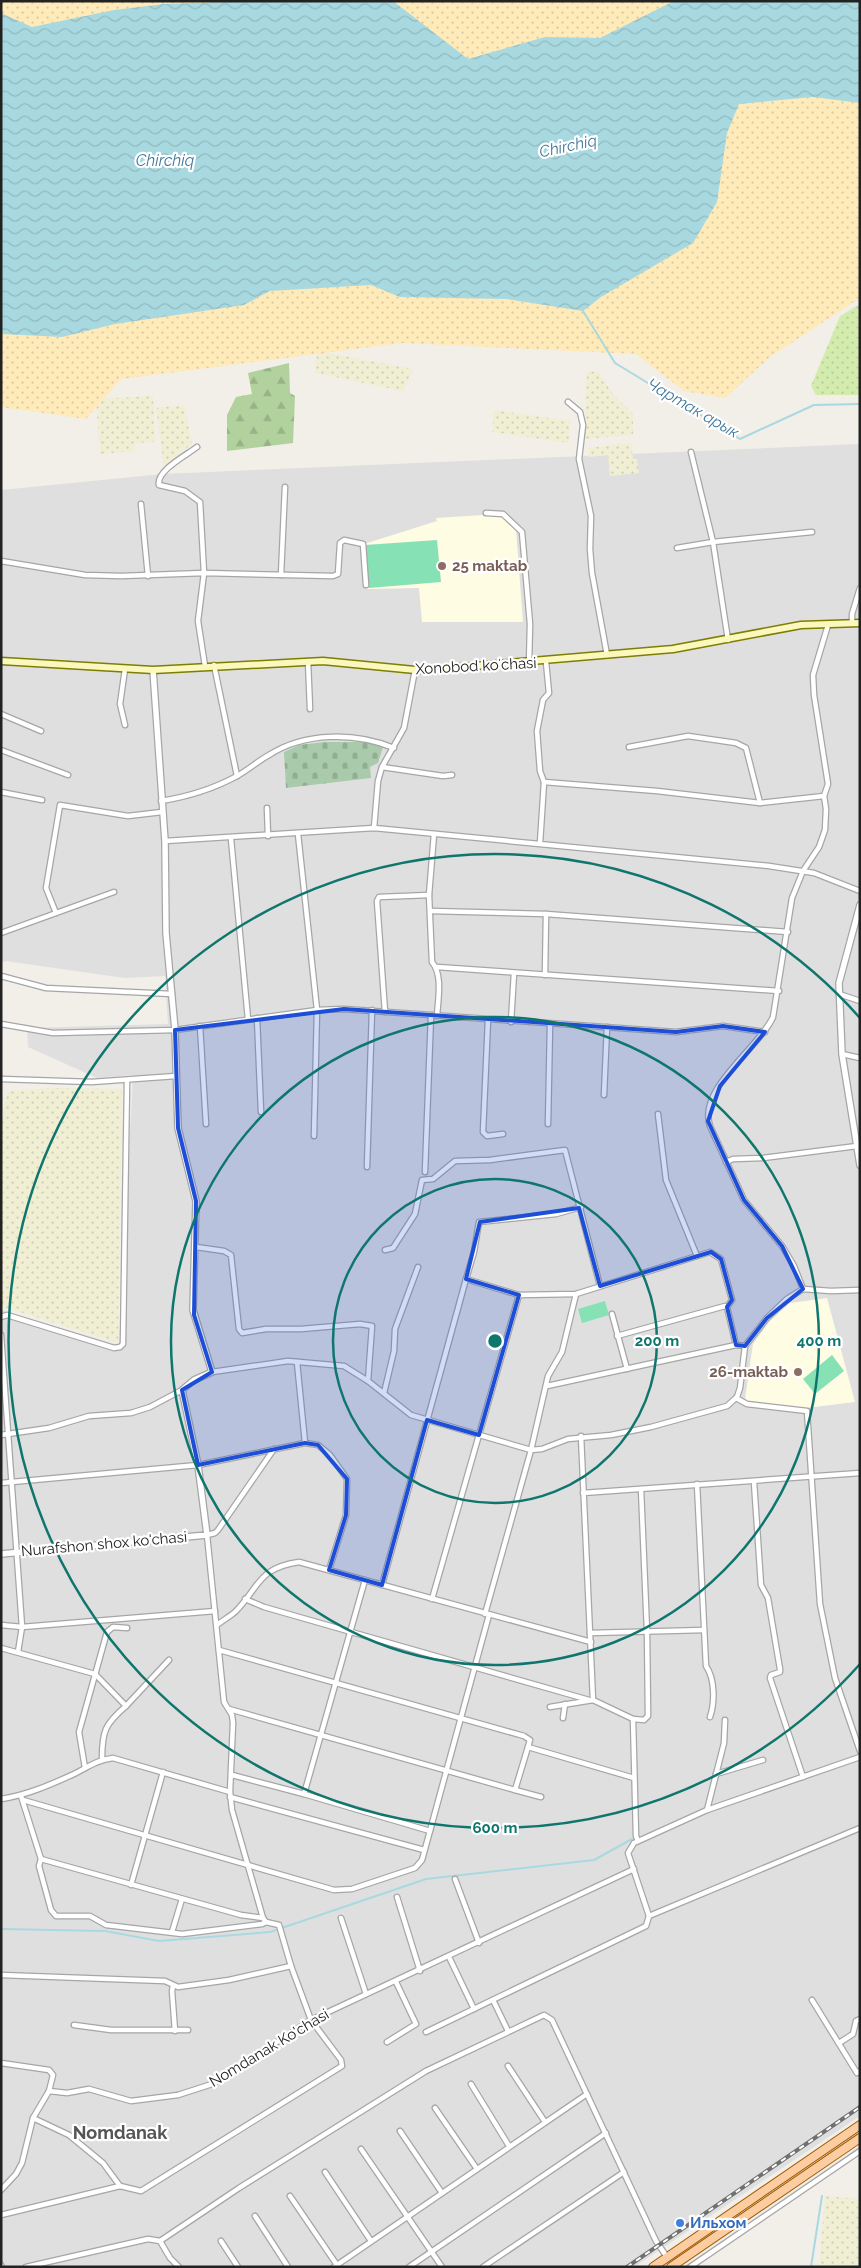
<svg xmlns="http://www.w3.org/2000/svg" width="861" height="2268" font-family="Raleway,sans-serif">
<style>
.residential{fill:#e0dfdf}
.education{fill:#fffce4}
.farmland{fill:url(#farmland-dots)}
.grass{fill:url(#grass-dots)}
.forest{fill:url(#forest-firs)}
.sand{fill:url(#sand-dots)}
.cemetery{fill:url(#cemetery-stones)}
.pitch{fill:#86e1b5}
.water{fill:url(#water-waves)}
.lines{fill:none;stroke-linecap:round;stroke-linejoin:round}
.stream{stroke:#a9d9e0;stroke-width:2}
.minor-casing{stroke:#a6a6a6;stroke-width:7}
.tertiary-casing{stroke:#a6a6a6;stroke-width:8}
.secondary-casing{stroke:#7d7e03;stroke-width:9}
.primary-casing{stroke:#9f5b00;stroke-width:10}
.minor{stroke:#fff;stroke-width:4.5}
.tertiary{stroke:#fff;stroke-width:5.5}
.secondary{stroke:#fbf8bd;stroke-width:6}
.primary{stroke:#fdcda2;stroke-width:8}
.rail-casing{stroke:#707070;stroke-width:4}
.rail{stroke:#fff;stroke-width:2;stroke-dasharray:5.5;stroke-linecap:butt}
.marked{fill:#1d4ed8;fill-opacity:0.2;stroke:#1d4ed8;stroke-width:4;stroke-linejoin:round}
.ring{fill:none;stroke:#0f766e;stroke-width:2.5}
.education-dot{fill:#8d6e63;stroke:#fff;stroke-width:2}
.shop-dot{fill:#3f7fe0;stroke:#fff;stroke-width:2}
.labels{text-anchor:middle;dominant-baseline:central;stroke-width:4.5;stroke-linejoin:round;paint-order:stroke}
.education-label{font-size:15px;font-weight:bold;fill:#785e54;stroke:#fff;text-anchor:start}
.street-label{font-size:15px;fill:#222;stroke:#fff}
.shop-label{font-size:15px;font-weight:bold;fill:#366cbe;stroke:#fff;text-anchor:start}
.water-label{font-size:16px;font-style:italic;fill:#42789c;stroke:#fff}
.quarter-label{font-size:18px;font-weight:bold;fill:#555;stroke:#fff}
.centre{fill:#0f766e;stroke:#fff;stroke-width:2.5}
.ring-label{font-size:15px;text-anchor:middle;font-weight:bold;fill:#0f766e;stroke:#fff;stroke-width:4.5;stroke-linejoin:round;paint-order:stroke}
</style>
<defs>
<pattern id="farmland-dots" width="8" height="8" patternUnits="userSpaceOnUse" patternTransform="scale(1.25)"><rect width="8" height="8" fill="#f0efd4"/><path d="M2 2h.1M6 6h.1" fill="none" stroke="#cecdb6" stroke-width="1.8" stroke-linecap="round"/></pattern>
<pattern id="grass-dots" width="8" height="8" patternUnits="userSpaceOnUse" patternTransform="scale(1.25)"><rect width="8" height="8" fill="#d3ecae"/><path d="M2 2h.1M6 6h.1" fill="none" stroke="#b5ca95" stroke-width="1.8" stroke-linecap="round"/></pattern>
<pattern id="forest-firs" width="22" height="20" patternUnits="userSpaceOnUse" patternTransform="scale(1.25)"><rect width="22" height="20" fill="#b1d19d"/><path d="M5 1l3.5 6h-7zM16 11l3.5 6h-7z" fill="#98b387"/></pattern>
<pattern id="sand-dots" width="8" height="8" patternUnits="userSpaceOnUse" patternTransform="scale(1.25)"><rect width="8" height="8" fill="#ffeab9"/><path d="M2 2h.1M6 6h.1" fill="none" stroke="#dac89f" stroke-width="1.8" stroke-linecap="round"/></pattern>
<pattern id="cemetery-stones" width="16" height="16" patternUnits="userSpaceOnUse" patternTransform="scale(1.25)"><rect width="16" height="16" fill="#a9cbab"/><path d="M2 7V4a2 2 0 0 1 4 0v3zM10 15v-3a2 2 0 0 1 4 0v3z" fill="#91ae93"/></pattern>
<pattern id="water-waves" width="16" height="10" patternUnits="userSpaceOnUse" patternTransform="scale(1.25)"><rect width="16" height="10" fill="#a9d9e0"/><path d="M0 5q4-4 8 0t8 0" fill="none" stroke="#91bac0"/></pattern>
</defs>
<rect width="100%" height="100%" fill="#f2eee8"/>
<polygon class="residential" points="860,444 860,2116 634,2267 1,2267 1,1310 119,1345 133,1075 97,1078 28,1047 27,1028 168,1024 165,976 125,978 6,961 1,963 1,490 163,474"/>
<g class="education">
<polygon points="498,514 516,530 523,622 422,622 419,588 367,589 364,544 437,521 436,518"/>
<polygon points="827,1298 855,1402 806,1408 750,1402 745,1399 753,1344 769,1322 790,1303"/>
</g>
<g class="farmland">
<polygon points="317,351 413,369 403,391 315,373"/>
<polygon points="598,371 612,393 633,414 633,435 584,439 587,372"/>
<polygon points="153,396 155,442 135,443 135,451 100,454 96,399"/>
<polygon points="184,405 192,444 164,465 156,408"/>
<polygon points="494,410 570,421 569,443 492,432"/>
<polygon points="631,443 633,459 637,459 639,473 610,476 608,455 589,457 588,448"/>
<polygon points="56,1088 122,1089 118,1343 1,1306 1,1124 8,1091"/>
<polygon points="825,2196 860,2199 860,2267 819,2267"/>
</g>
<polygon class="grass" points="860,304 860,395 816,395 811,386 840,316"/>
<polygon class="forest" points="289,363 290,393 295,396 293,443 227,451 227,415 236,397 252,394 248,373"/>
<polygon class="sand" points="1,1 860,1 860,298 770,357 725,398 684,391 636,354 402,343 121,379 86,419 1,407"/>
<polygon class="cemetery" points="324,742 371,742 383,747 378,763 370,767 371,778 286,788 284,752 299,745"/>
<g class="pitch">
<polygon points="437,540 441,582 369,588 365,545"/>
<polygon points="605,1301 609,1315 582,1323 578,1309"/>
<polygon points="832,1355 844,1371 815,1394 803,1379"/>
</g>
<polygon class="water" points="253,1 393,1 468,59 545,37 600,38 674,1 860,1 860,103 813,97 739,104 727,133 717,202 693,243 601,297 583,311 506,299 400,297 371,285 270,291 244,305 115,324 62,337 1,334 1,13 32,27 114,10 164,4"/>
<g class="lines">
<g class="stream">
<polyline points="583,311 615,363 740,439 814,405 860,404"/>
<polyline points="1,1929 105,1931 159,1941 270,1932 426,1879 594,1860 632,1839"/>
<polyline points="811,2267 822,2196"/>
</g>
<defs>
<g id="minor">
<polyline points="568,402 580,412 583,425 579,459 591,516 590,549 592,573 607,655"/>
<path d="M197,447c-12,9 -41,24 -38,38l26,6 15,11 4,71 -6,48 7,45"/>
<polyline points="691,452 713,542 728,640"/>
<polyline points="141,504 148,576"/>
<polyline points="486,513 503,514 522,532 530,624 529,663"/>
<polyline points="677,548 713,542 812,532"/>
<polyline points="1,561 85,575 121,576 204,573 333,576 338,574 340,543 344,540 363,544 366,585"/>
<polyline points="281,575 285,487"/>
<polyline points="852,623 852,614 860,588"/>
<polyline points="308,661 310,709"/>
<polyline points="214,665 237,776"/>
<polyline points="125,669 120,704 125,725"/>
<polyline points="1,714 41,731"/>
<polyline points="629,747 688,736 736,743 746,748 760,803"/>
<polyline points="1,750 68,775"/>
<polyline points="382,767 443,776 452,775"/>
<polyline points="544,782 657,791 760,803 824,796"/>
<polyline points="1,792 42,800"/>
<path d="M161,801c25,-4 54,-13 76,-25 11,-6 21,-15 32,-21 36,-23 86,-23 125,-7"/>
<polyline points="267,808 268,836"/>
<polyline points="374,828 378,781 382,767 404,728 415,670"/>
<polyline points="298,834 317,1010 314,1136"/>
<path d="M434,834l-5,61 3,67c11,13 6,37 5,54"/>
<polyline points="231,839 248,1019"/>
<polyline points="165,841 374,828 769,866 814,873 860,891"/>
<polyline points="540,843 544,782 540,771 537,731 543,700 549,693 546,662"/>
<polyline points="431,911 546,914 788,932"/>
<polyline points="56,913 46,888 60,805 128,816 162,812"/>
<polyline points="1,933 114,892"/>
<polyline points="437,967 779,991"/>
<polyline points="545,975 546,914"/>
<polyline points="1,976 46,988 172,994"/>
<polyline points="839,994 860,1001"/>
<polyline points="385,1012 377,901 379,897 429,895"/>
<polyline points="257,1018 261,1112"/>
<polyline points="488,1020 483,1132 487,1136 503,1134"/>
<polyline points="511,1022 514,973"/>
<polyline points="1,1024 53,1033 175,1030 317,1010 344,1009 676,1032 723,1026 765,1032"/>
<polyline points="200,1026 206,1124"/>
<polyline points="842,1054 860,1058"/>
<polyline points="1,1079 92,1082 176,1076"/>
<polyline points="604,1095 607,1027"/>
<polyline points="658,1114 666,1180 697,1256"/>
<polyline points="548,1124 550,1025"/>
<polyline points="726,1162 733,1159 763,1158 857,1146"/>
<polyline points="367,1167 372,1010"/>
<polyline points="425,1172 431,1015"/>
<polyline points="581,1207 556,1214 479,1222 474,1252 466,1279 519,1295 576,1294 710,1252 721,1259 732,1300 727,1307"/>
<polyline points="196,1247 224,1251 231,1255 239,1329 242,1333 266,1329 301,1329 360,1324 372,1326 368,1381"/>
<polyline points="385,1250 393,1248 415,1214 422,1180 433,1179 455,1161 490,1160 565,1150 600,1286"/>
<path d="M803,1289l-9,-23 -12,-20 -38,-46 -34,-74c-13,-37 50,-79 63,-109l19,-119 11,-27 16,-24 6,-17 1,-21 -2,-13 4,-12 -14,-89 -1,-20 15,-50"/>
<polyline points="612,1314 627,1369"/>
<polyline points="1,1317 7,1315 114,1348 120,1347 123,1344 127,1081"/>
<polyline points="1,1335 22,1627 18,1652"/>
<polyline points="617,1336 725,1306 727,1307 736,1345"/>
<polyline points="297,1362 305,1443"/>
<polyline points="212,1372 288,1361 344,1366 368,1381 411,1415 531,1450 542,1449 568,1439 611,1435 651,1427 727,1406 737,1397 740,1388 745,1346 767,1318 787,1299 803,1289 831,1291 860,1290"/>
<polyline points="547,1386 736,1345 745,1346"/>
<polyline points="384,1393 394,1351 395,1329 418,1267"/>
<polyline points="736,1398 747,1404 807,1411 820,1604 835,1678 860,1751"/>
<polyline points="1,1435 49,1428 89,1416 131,1413 150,1407 182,1390"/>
<polyline points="754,1482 761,1585 768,1598 780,1669 780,1672 771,1675 770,1678 803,1777"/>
<polyline points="1,1483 198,1465 305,1443 318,1445 330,1455 347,1479 346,1515 329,1570"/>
<path d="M697,1484l9,182c9,13 9,36 4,51"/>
<polyline points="583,1493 860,1473"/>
<polyline points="382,1585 466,1279"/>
<polyline points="245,1599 264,1607 589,1700"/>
<polyline points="432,1599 519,1295"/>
<polyline points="485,1614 531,1450 548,1376 562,1352 576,1294"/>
<polyline points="1,1625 22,1627 215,1611"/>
<path d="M217,1625c6,-5 14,-9 19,-14 24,-25 22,-43 63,-49l292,80"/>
<polyline points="590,1633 704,1630"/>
<polyline points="1,1648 95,1674 126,1706 169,1660"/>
<polyline points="219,1650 524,1736 530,1740 528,1747 634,1778"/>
<polyline points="593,1700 633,1719 636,1836 638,1841"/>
<polyline points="550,1707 593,1700 581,1436"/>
<polyline points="229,1709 515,1790 528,1747"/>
<polyline points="563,1718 565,1704"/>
<polyline points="633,1719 644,1720 648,1716 647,1631 641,1489"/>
<path d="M102,1759c0,-28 3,-35 24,-53"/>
<polyline points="85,1768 79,1732 107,1632 113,1627 127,1628"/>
<polyline points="716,1774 763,1760"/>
<polyline points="232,1775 304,1794 430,1831"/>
<polyline points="515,1790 541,1797"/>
<polyline points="304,1794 365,1580"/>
<polyline points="21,1796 41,1859 241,1915 263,1918"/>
<polyline points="230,1797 424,1850"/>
<path d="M1,1799c26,-4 49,-14 73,-25 14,-7 23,-14 39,-16l117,34"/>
<polyline points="23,1800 334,1890 352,1889 415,1868 422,1860 489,1615"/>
<polyline points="707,1810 724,1743 725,1720"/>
<polyline points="41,1859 39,1866 51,1910 56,1916 90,1916 106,1925 182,1934 262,1924 266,1922"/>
<polyline points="455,1879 479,1943"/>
<polyline points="131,1885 163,1772"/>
<polyline points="397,1897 420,1971"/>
<polyline points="649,1916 860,1828"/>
<polyline points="341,1918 366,1994"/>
<polyline points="172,1932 182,1899"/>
<polyline points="449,1957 474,2009"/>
<polyline points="1,1975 165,1981 178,1987 229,1980 291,1966"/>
<polyline points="173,1986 172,1991 175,2031"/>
<polyline points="493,2000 508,2031"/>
<polyline points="812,2000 857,2073 860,2071"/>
<polyline points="74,2025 111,2030 188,2030"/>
<polyline points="426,2032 646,1926 649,1916 628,1853 634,1843 707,1810 860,1757"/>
<polyline points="387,2042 416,2024 396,1982"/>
<polyline points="839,2043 853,2034 856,2021 860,2019"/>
<polyline points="1,2063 49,2070 53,2075 49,2091"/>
<polyline points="508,2066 545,2122"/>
<polyline points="471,2084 509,2146"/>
<polyline points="435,2108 477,2169"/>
<polyline points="33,2118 69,2135 103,2163 120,2186 141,2191 342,2066 341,2060 311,2020 291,1966 279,1925 266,1922 263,1918 232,1810 230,1792 233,1723 232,1715 224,1702 207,1535 215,1533 218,1530 274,1449"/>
<polyline points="400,2131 442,2193"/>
<polyline points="361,2149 442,2267"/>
<polyline points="325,2172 371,2241"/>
<polyline points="1,2190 16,2174 22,2163 33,2118 49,2091 67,2093 89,2089 131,2101 178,2095 212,2084 311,2020 634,1869"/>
<polyline points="290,2196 337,2265"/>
<polyline points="1,2215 120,2186"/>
<polyline points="255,2216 288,2267"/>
<polyline points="160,2241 239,2188 426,2071 544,2015 552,2020 656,2241 667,2257"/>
<polyline points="221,2241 238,2267"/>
<polyline points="1,2265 2,2267"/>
<polyline points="26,2267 148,2239 160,2241 170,2258 179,2267"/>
<polyline points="334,2267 587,2094"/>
<polyline points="409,2267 606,2133"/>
<polyline points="483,2267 624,2172"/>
<polyline points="690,2267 860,2151"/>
</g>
<g id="tertiary">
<polyline points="860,905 839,983 842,1054 860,1165"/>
<polyline points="1,1554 207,1535 198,1465 182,1390 194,1380 212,1372 193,1310 196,1201 178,1128 175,1030 166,933 165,841 153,670"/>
</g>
<polyline id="secondary" points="1,661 153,670 323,661 415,670 439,669 673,649 801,625 860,623"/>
<g id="primary">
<polyline points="653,2267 860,2125"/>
<polyline points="671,2267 860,2138"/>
</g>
</defs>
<use href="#minor" class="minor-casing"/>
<use href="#tertiary" class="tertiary-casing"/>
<use href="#secondary" class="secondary-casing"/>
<use href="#primary" class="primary-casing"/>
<use href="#minor" class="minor"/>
<use href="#tertiary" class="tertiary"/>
<use href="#secondary" class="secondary"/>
<use href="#primary" class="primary"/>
<defs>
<polyline id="rail" points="627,2267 860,2107"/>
</defs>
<use href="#rail" class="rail-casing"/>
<use href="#rail" class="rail"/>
</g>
<path class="marked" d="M344,1009l332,23 47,-6 42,6 -45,54 -12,35 36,79 38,46 21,43 -36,29 -22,28 -9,-1 -9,-38 5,-7 -11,-41 -10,-7 -111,34 -21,-78 -99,14 -14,57 53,16 -40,140 -52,-15 -45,165 -53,-15 17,-55 1,-36 -29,-34 -13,-2 -107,22 -16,-75 30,-18 -18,-57 2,-114 -18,-73 -3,-98z"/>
<g class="ring">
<circle cx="495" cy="1341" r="162"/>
<circle cx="495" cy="1341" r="324"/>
<path d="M860 1664A487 487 0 1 1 860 1018"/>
</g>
<g class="education-dot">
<circle cx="442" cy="566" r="5"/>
<circle cx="798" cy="1372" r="5"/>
</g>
<circle class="shop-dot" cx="680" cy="2223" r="5"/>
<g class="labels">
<g class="education-label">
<text x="452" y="566">25 maktab</text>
<text x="788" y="1372" text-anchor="end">26-maktab</text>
</g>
<g class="street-label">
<text transform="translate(476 666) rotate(-3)">Xonobod koʻchasi</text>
<text transform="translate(104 1544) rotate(-5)">Nurafshon shox ko'chasi</text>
<text transform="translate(269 2048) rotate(-31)">Nomdanak Ko'chasi</text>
</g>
<g class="shop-label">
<text x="690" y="2223">Ильхом</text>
</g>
<g class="water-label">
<text transform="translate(568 146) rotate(-12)">Chirchiq</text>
<text x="165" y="160">Chirchiq</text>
<text transform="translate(693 408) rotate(30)">Чартак арык</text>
</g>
<g class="quarter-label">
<text x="120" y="2132">Nomdanak</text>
</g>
</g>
<circle cx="495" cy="1341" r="8" class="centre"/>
<g class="ring-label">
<text x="657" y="1346">200 m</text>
<text x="819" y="1346">400 m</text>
<text x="495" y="1833">600 m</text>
</g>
<rect width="861" height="2268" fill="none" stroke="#222222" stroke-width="5"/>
</svg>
